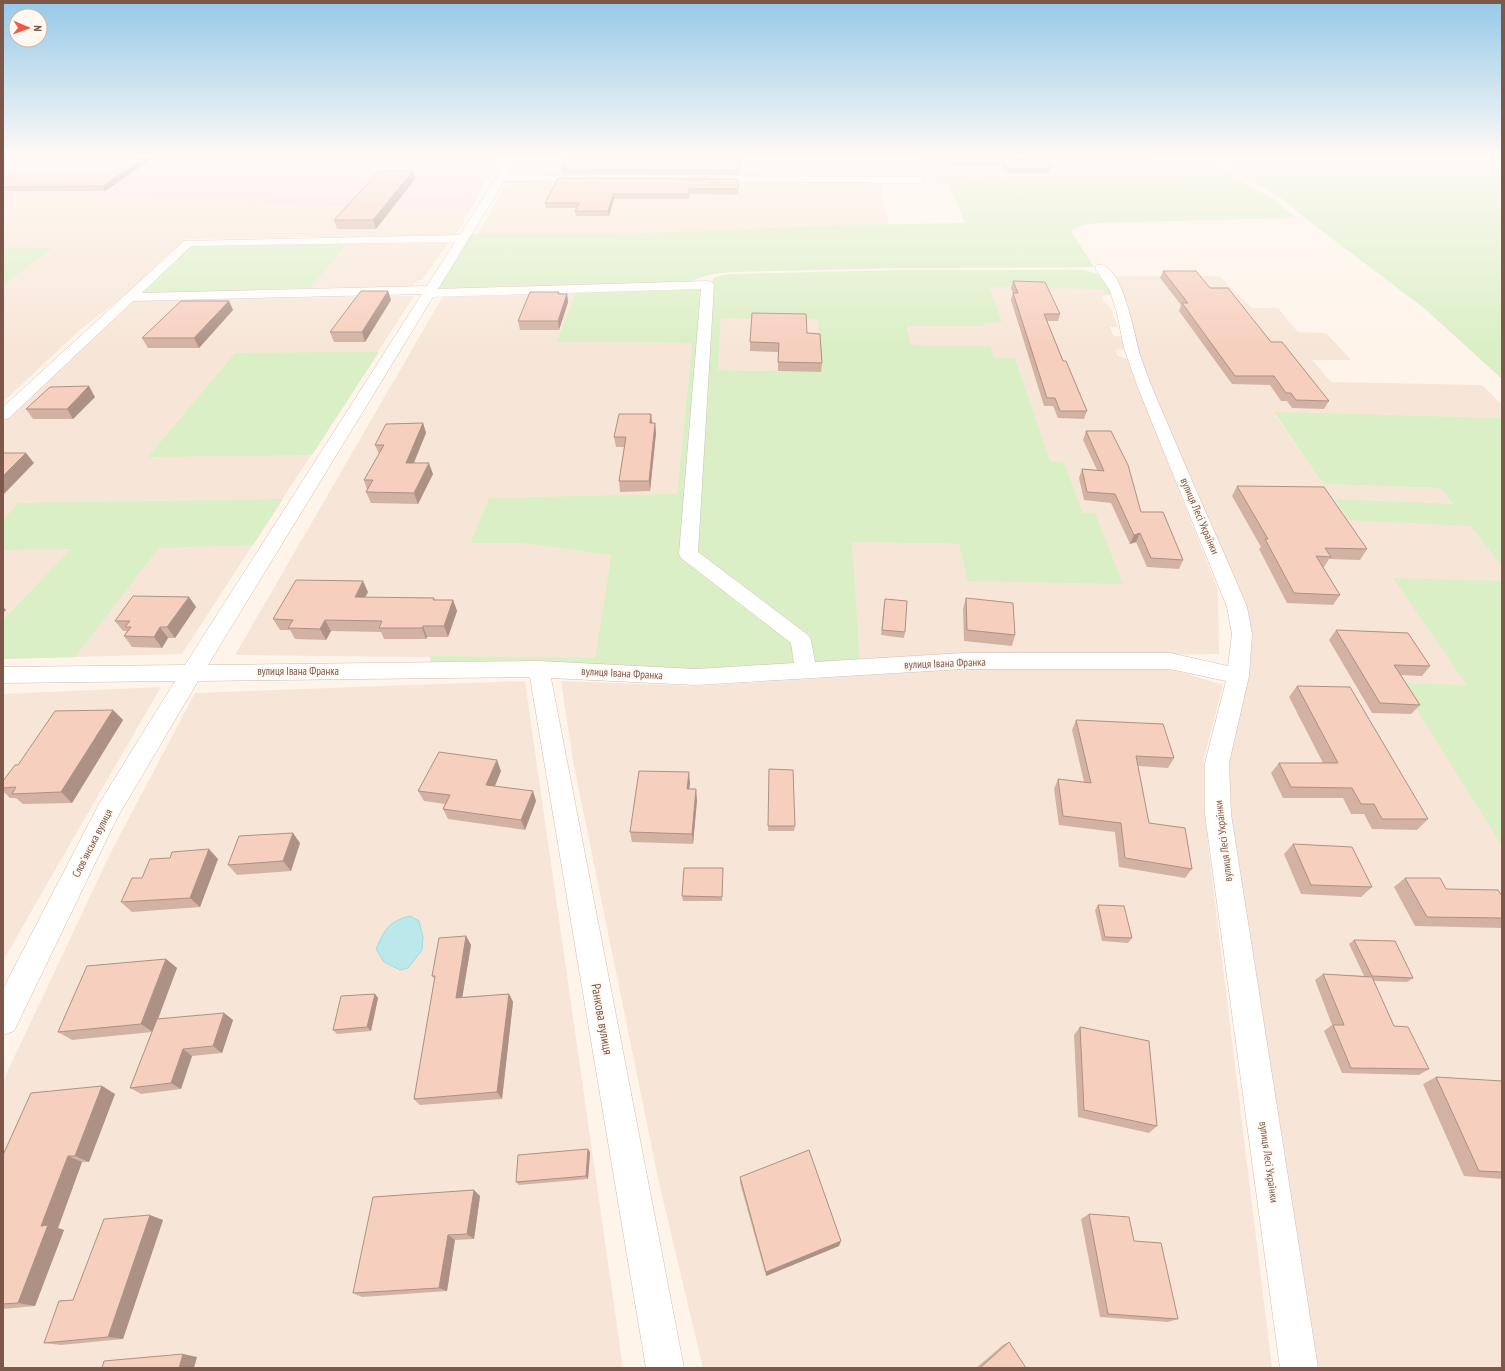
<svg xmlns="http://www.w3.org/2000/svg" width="1505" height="1371" font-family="'PT Sans Narrow',sans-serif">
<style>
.residential{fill:#f7e6d7}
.medical{fill:#fddce3}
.green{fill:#daefc5;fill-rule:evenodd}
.water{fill:#bbe9eb;stroke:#a0dbde}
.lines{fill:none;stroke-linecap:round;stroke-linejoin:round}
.minor-casing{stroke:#d5bdb0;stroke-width:1}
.minor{fill:#fff;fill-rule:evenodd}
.wall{fill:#d4b2a3}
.shaded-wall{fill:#ad9185}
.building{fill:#f7cfbe;stroke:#ad9185}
.labels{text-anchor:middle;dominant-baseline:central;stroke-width:3;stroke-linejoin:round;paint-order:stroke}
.street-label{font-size:11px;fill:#7d5749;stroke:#fff9f2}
.near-street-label{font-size:13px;fill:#7d5749;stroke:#fff9f2}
</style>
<rect width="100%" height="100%" fill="#fef4ea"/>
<g class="residential">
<polygon points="568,156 921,156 928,178 558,175"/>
<polygon points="508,182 880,183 889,225 839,225 637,233 478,234"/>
<polygon points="3,195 470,211 455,235 186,239 127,294 81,329 3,402"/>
<polygon points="348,243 448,243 422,280 418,280 413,286 311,288"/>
<polygon points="897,274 1101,280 1106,295 1102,297 1104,302 1109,305 1118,327 1110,327 1113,335 1121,337 1124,349 1116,350 1117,356 1127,359 1218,590 1219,654 962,656 860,662 851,542 959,544 967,581 1083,513 1064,462 1050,462 1015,358 994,357 991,346 911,345"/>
<polygon points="817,276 821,372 718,370 723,277"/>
<polygon points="1116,276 1219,276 1252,308 1278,308 1298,332 1326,333 1351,360 1312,360 1331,382 1482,385 1502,405 1502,418 1274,413 1323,484 1440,488 1502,566 1502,1368 1315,1368 1229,816 1227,766 1250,636 1140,359 1128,305 1116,280"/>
<polygon points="576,291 558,342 692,343 677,495 489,498 470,543 520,543 611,555 595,659 235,655 443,296"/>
<polygon points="414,296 182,654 3,659 3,422 132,301"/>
<polygon points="966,669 1171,669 1223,685 1204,759 1204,811 1272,1368 703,1368 659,1183 573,761 561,681 697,686"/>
<polygon points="525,681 623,1368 3,1368 3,1081 111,852 195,693"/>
<polygon points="161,687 44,889 3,961 3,694"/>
</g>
<g class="medical">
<polygon points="3,156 500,156 470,211 3,195"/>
<polygon points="921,156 1152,156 1175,181 928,178"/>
</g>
<g class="green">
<polygon points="516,156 568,156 557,177 518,176 514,175 512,171"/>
<polygon points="1152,156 1208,156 1233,177 1272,198 1297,218 1096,223 1082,225 1071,231 1094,267 903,268 729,272 708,275 685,283 437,291 471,234 637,233 839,225 965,223 949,184 930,184 928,178 1174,181"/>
<polygon points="1216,156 1502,156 1502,379 1424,308 1306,219 1281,198 1241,176"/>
<polygon points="348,243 311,288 140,294 191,246"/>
<polygon points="3,247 52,248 3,285"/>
<path d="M903,270h181l17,5 12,20h-7l-3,-6 -114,-2 13,35 -19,1 2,3h-78l4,19 80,1 3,11 21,1 35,103 14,1 19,51h12l28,71 -156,-3 -8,-37 -107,-2 8,120 -45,3 -5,-28 -113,-85 15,-270 2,-5 16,-3zM721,318l97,1 3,53 -103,-2z"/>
<polygon points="702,288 680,557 792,643 796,666 696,672 499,661 430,662 431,656 595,658 611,555 520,543 470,543 489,498 677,494 692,343 557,342 576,291"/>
<polygon points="379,352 312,455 148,457 235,353"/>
<polygon points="1274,412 1502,418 1502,566 1470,526 1348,520 1335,499 1453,504 1440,488 1323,484"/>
<polygon points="283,499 253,545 159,548 75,657 3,659 3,620 71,549 3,550 3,520 19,503"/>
<polygon points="1393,578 1502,581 1502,846 1400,683 1467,685"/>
</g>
<path class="water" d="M410,916l9,5 4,16 -1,13 -14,18 -8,2 -16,-8 -8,-13c9,-20 12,-27 34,-33z"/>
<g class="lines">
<defs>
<g id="minor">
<path d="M507,156h10l-10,19 81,1 5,3 -5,3 -84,-1 -66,108 270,-8 4,1 2,3 -16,267 110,83 3,5 4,22 148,-9h207l58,13 4,-32 -5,-27 -89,-219 -14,-40 -7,-35 -7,-22 -15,-23 2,-3c25,-6 38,73 43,90 9,27 21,53 32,79 24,58 51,115 75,173l5,27 -3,42 -20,87 2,51 87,554h-38l-75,-554v-51l21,-82 -56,-12h-207l-267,16 -145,-7 133,690h-38l-116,-691 -332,4 -81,137 -103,213 -11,4v-46l96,-185 76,-123 -172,2v-16l182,-2 237,-371 -289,7 -124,117 -6,2v-13l181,-166 276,-6 36,-57zM455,242l-28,44 -285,7 49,-47zM701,289l-22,265 2,4 110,85 3,20 -98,6 -157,-8 -331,4 225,-368z"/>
<polygon points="708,176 920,177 925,180 920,183 704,181 703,179"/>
</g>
</defs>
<use href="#minor" class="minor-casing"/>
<use href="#minor" class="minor"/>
</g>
<g class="wall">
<polygon points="3,156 147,156 149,161 105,191 3,191"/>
<polygon points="740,156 739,175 563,174 562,169 576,157"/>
<polygon points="947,156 1044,156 1051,169 1050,173 1006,173 1002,165 950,165"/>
<polygon points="413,171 415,179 376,229 337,229 334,220"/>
<polygon points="558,178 738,184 738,195 690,194 689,199 614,199 609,216 576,216 575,211 576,208 546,208 545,203"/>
<polygon points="1163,271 1210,288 1271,342 1329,401 1324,409 1292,408 1287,401 1281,401 1270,385 1232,384 1179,311 1181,305 1160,278"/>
<polygon points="1013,281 1060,314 1058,321 1047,321 1063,361 1087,411 1084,419 1058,418 1053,406 1044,406 1011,300 1013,293 1011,288"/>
<polygon points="388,291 391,300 365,342 334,342 330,332"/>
<polygon points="559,294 567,294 568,302 559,330 520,330 518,321"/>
<polygon points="233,310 199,348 148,348 142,338"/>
<polygon points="807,333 822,363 821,372 778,371 778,352 750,351 750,342"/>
<polygon points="95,397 73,419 33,419 26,409"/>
<polygon points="651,414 652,423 655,423 656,433 650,491 620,492 619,481 624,447 616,447 614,437"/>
<polygon points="423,423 426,433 414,463 433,474 418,504 371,503 366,492 367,490 364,480 379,454 375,445"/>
<polygon points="1086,431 1141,512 1183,560 1179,569 1147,567 1136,542 1130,544 1111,503 1084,500 1079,478 1082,469 1097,470 1083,440"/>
<polygon points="1237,486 1367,549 1360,560 1329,559 1324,567 1323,567 1340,595 1333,605 1287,603 1259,549 1261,547 1232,496"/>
<polygon points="368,592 365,597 434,598 435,600 453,600 457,611 448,637 427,637 426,639 384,639 381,632 331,631 326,640 295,639 290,630 280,630 273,619"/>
<polygon points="189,597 196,607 175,638 168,638 162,648 132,647 124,636 127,631 123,631 115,621"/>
<polygon points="966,598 1015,635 1012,646 964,641 963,609"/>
<polygon points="884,604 905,632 904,638 881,635"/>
<polygon points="1336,630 1430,666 1422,676 1401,675 1420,705 1411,714 1372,713 1329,640"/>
<polygon points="1297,686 1428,819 1417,830 1372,829 1364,814 1351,814 1343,798 1283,798 1271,773 1279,763 1323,763 1289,697"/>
<polygon points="113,710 123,720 72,803 23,804 16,798 10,798 3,791 3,781 18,765"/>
<polygon points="1076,720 1174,758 1168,768 1138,766 1149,823 1192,869 1185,878 1119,867 1115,832 1059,825 1054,789 1058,779 1084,782 1072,730"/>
<polygon points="769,769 795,826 794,831 768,831"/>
<polygon points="501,771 495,786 533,791 536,801 525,830 448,819 443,809 445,804 424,801 418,791"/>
<polygon points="690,783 689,789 697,800 693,844 632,842 630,832"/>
<polygon points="300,843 291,871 237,875 228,865"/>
<polygon points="1293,844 1372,887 1361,897 1301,894 1284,854"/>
<polygon points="218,859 200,907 132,912 121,902 142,878"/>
<polygon points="723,873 722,901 683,901 682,896"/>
<polygon points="1405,878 1446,889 1502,896 1502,928 1415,926 1394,887"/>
<polygon points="1098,905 1132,938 1128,943 1102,941 1095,910"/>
<polygon points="466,936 471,945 462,997 509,994 513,1002 502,1099 420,1105 414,1099 435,980 432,976"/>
<polygon points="1354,940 1413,978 1407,982 1373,981 1394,1026 1429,1069 1419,1075 1342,1073 1324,1031 1332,1025 1315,980 1323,974 1364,976 1349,944"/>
<polygon points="166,959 177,968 158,1019 224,1013 233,1020 222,1053 192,1056 181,1089 141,1094 130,1088 152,1032 72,1040 58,1032"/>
<polygon points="375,994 378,998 371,1031 337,1034 333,1030"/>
<polygon points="1080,1027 1157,1126 1149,1133 1078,1117 1074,1035"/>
<polygon points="1436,1077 1502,1081 1502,1179 1464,1176 1423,1084"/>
<polygon points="102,1086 115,1094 89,1162 82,1162 58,1228 64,1230 35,1306 3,1309 3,1155"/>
<polygon points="590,1152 588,1179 519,1185 516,1182"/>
<polygon points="740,1177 839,1246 766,1276 740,1183"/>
<polygon points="480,1196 474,1239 455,1240 447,1291 362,1297 353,1293"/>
<polygon points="1089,1214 1134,1241 1178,1319 1168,1322 1100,1317 1081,1219"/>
<polygon points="163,1220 123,1339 61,1345 44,1343 73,1300"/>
<polygon points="1009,1342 1026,1368 976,1368 1003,1345"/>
</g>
<g class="shaded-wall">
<polygon points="147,156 149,161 105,191 103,186"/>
<polygon points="413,171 415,179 376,229 373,220"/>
<polygon points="613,194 614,199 609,216 608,211"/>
<polygon points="388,291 391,300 365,342 362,332"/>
<polygon points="567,294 568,302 559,330 558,321"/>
<polygon points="229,301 233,310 199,348 194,338"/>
<polygon points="89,386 95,397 73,419 67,409"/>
<polygon points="651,414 652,424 650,423"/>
<polygon points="423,423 426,433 409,474 406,463"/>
<polygon points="655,423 656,433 650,491 649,481"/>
<polygon points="26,453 34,463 3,495 3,476"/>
<polygon points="429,463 433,474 418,504 414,493"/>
<polygon points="1140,533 1136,542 1130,544 1134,535"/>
<polygon points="363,581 368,592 360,607 355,597"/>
<polygon points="189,597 196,607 175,638 167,627"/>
<polygon points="453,600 457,611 448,637 444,626"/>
<polygon points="3,607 6,610 3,613"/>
<polygon points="325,620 331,631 326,640 320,629"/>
<polygon points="423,626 427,637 426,639 422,628"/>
<polygon points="160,627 168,638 162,648 154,637"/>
<polygon points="113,710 123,720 72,803 61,792"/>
<polygon points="497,760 501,771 491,795 486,785"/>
<polygon points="689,772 690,783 688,799 687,789"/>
<polygon points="696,789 697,800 693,844 692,834"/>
<polygon points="533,791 536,801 525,830 521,820"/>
<polygon points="293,833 300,843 291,871 283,861"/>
<polygon points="209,849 218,859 200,907 190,898"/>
<polygon points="466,936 471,945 461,1005 456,998"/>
<polygon points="166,959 177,968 153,1032 141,1024"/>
<polygon points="375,994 378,998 371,1031 367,1027"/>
<polygon points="509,994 513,1002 502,1099 497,1092"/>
<polygon points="224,1013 233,1020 222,1053 213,1046"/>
<polygon points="183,1049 192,1056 181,1089 171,1083"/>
<polygon points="102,1086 115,1094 89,1162 75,1156"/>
<polygon points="588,1149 590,1152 588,1179 586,1176"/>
<polygon points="68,1156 82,1162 58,1228 64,1230 35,1306 18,1303 41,1226"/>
<polygon points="474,1190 480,1196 474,1239 467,1234"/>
<polygon points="150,1215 163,1220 123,1339 108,1337"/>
<polygon points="448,1235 455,1240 447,1291 439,1288"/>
<polygon points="841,1241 839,1246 766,1276 766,1272"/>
<polygon points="183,1354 197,1357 194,1368 179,1368"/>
</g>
<g class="building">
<polygon points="3,156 33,156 32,157 147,156 103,186 3,187"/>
<polygon points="576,156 739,156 739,170 562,169 567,157 576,157"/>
<polygon points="949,156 1044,156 1051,169 1007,169 1003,161 951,161"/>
<polygon points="379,171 413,171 373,220 334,220"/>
<polygon points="558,178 738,179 738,189 689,189 689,194 613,194 608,211 575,211 579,203 545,203"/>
<polygon points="1163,271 1196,271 1210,288 1228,288 1271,342 1282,342 1329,401 1296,400 1291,393 1286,393 1274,376 1235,376 1182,303 1188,303"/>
<polygon points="1013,281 1045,282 1060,314 1044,314 1063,361 1066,361 1087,411 1060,411 1055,398 1047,398 1013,293 1018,293"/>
<polygon points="361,291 388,291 362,332 330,332"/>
<polygon points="530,292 559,292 558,294 567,294 558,321 518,321"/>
<polygon points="181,301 229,301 194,338 142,338"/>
<polygon points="752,313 806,314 807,333 820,334 822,363 778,362 779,343 750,342"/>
<polygon points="89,386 67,409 26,409 50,387"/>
<polygon points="619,414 651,414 650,423 655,423 649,481 619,481 626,437 614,437"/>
<polygon points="423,423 406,463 429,463 414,493 366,492 373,480 364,480 384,445 375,445 386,424"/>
<polygon points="1086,431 1111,431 1128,465 1141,512 1163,512 1183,560 1151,558 1140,533 1134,535 1115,494 1087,492 1082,469 1104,471"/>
<polygon points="3,453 26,453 3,476"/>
<polygon points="1237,486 1324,487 1367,549 1325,548 1331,557 1316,556 1340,595 1294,593 1265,539 1268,539"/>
<polygon points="296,580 363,581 355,597 434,598 433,600 453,600 444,626 423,626 422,628 379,628 382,621 325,620 320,629 288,628 293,620 273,619"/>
<polygon points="133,596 189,597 167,627 160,627 154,637 124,636 131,627 125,627 130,621 115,621"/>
<polygon points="966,598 1013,603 1015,635 967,630"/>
<polygon points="885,599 907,601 905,632 882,630"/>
<polygon points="1336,630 1408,633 1430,666 1394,665 1420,705 1380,703"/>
<polygon points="1297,686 1350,687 1428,819 1382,819 1374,804 1361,804 1352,788 1291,787 1279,763 1338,763"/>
<polygon points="113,710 61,792 12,794 16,787 3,788 3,781 15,765 18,765 55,711"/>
<polygon points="1076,720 1163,724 1174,758 1136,756 1149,823 1185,828 1192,869 1125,858 1121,823 1063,816 1058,779 1091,783"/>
<polygon points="439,752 497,760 486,785 533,791 521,820 443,809 450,795 418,791"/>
<polygon points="769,769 793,770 795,826 768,826"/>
<polygon points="639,771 689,772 687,789 696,789 692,834 630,832"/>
<polygon points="293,833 283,861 228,865 239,836"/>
<polygon points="1293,844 1352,847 1372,887 1311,885"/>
<polygon points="209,849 190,898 121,902 132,878 142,878 150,859 170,858 172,852"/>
<polygon points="684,868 723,868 722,897 682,896"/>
<polygon points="1405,878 1440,878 1446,889 1498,890 1502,896 1502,918 1427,917"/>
<polygon points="1098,905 1124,906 1132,938 1105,937"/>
<polygon points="466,936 456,998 509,994 497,1092 414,1099 435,976 432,976 439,938"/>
<polygon points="1354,940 1395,941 1413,978 1372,976"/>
<polygon points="166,959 141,1024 58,1032 87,966"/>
<polygon points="1323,974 1372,977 1394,1026 1408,1027 1429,1069 1351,1068 1333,1025 1344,1025"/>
<polygon points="375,994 367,1027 333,1030 341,996"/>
<polygon points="224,1013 213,1046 183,1049 171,1083 130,1088 157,1019"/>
<polygon points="1080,1027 1149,1041 1157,1126 1084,1110"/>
<polygon points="1436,1077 1502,1081 1502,1172 1479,1171"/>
<polygon points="102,1086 75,1156 68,1156 41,1226 48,1225 18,1303 3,1304 3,1155 31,1093"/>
<polygon points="588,1149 586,1176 516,1182 518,1155"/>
<polygon points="809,1150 841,1241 766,1272 740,1177"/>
<polygon points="474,1190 467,1234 448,1235 439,1288 353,1293 373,1197"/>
<polygon points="1089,1214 1129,1217 1134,1241 1161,1243 1178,1319 1108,1314"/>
<polygon points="150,1215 108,1337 44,1343 59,1301 73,1300 104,1219"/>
<polygon points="1009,1342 1026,1368 980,1368"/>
<polygon points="183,1354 179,1368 102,1368 104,1361"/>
</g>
<linearGradient id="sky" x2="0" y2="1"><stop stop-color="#96c9e9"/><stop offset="0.45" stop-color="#fffaf6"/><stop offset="1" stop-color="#fffaf6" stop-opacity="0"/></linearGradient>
<rect width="1505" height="348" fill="url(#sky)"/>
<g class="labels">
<g class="street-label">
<text transform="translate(1200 516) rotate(67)">вулиця Лесі Українки</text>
<text transform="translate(945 663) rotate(-2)">вулиця Івана Франка</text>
<text x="298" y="671">вулиця Івана Франка</text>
<text transform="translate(622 673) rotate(3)">вулиця Івана Франка</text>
<text transform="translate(1223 841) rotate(-97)">вулиця Лесі Українки</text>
<text transform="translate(92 843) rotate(-63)">Словʼянська вулиця</text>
<text transform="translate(1269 1162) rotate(82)">вулиця Лесі Українки</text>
</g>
<g class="near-street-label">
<text transform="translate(602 1019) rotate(80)">Ранкова вулиця</text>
</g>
</g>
<rect width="1505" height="1371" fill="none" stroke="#7d5749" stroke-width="8"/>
<g transform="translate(28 28) rotate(92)"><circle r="19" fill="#fff9f2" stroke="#cbb8ae"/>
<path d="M0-3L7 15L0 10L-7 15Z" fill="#f45a43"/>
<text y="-6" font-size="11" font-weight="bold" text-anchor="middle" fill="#7d5749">N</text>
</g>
</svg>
